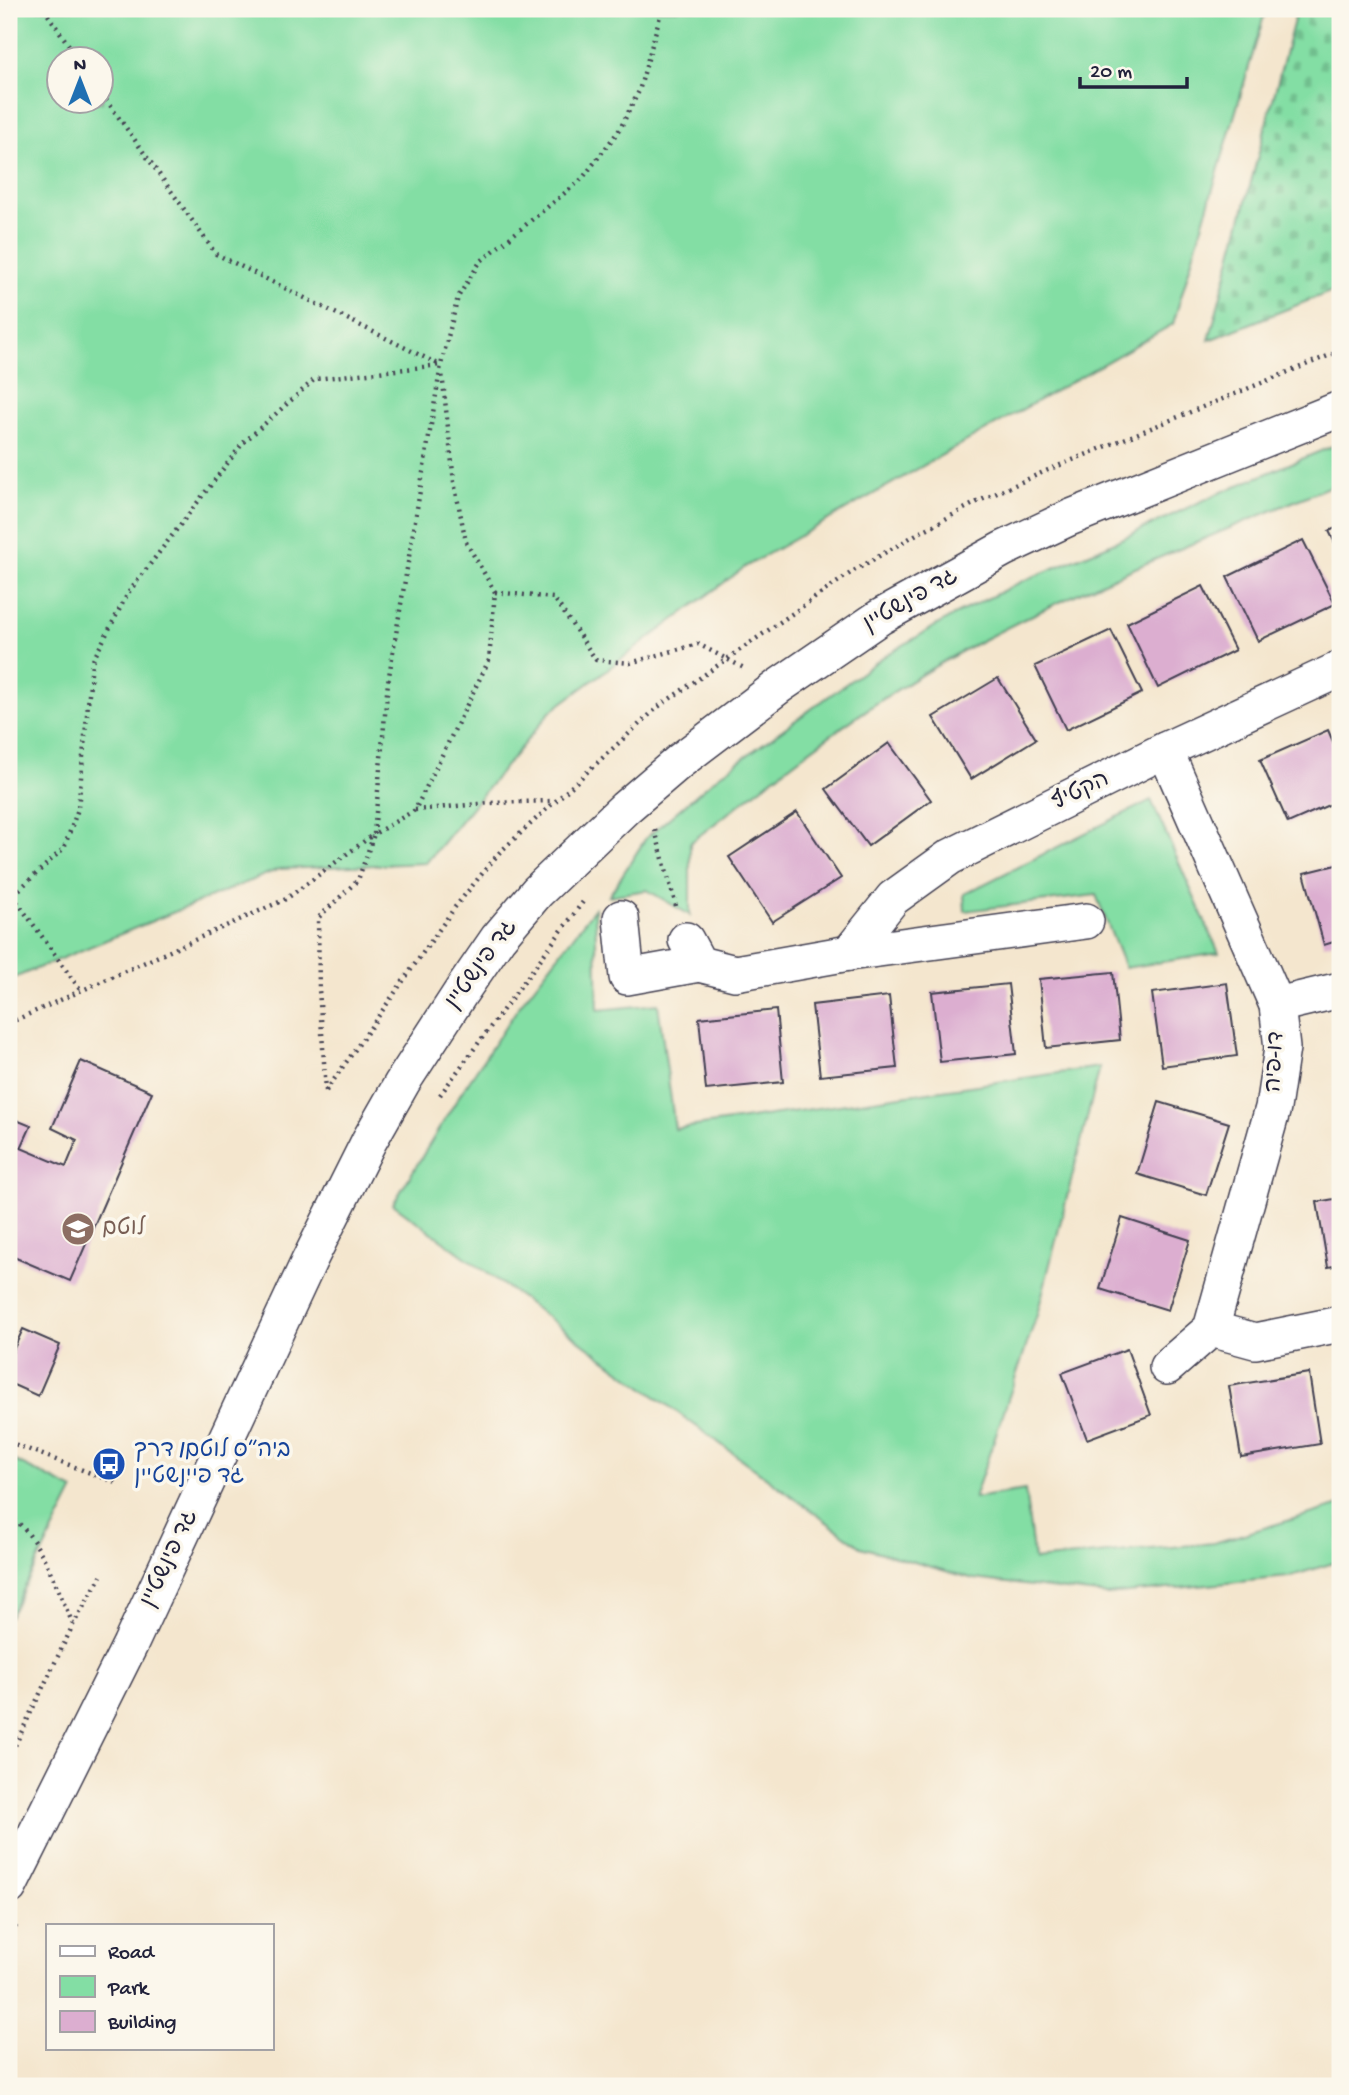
<svg xmlns="http://www.w3.org/2000/svg" width="1349" height="2095" font-family="'Gochi Hand','Playpen Sans Hebrew',sans-serif">
<style>
.green{fill:#83dea4;stroke:#528070;stroke-width:2;fill-rule:evenodd}
.cemetery{fill:url(#cemetery-stones);stroke:#528070;stroke-width:2}
.building{fill:#dcaed0}
.lines{fill:none;stroke-linecap:round;stroke-linejoin:round}
.minor-casing{stroke:#423f51;stroke-width:38}
.path{stroke:#423f51;stroke-width:4.5;stroke-dasharray:2 5;stroke-linecap:butt}
.minor{stroke:#fff;stroke-width:35}
.labels{text-anchor:middle;dominant-baseline:central;stroke-width:7;stroke-linejoin:round;paint-order:stroke}
.street-label{font-size:23px;fill:#22223b;stroke:#fbf7ec}
.education-label{font-size:23px;fill:#785e54;stroke:#fbf7ec;text-anchor:start}
.transit-label{font-size:23px;fill:#164399;stroke:#fbf7ec;text-anchor:start}
</style>
<defs>
<pattern id="cemetery-stones" width="16" height="16" patternUnits="userSpaceOnUse" patternTransform="scale(1.75)"><rect width="16" height="16" fill="#83dea4"/><path d="M2 7V4a2 2 0 0 1 4 0v3zM10 15v-3a2 2 0 0 1 4 0v3z" fill="#71be8e"/></pattern>
</defs>
<rect width="100%" height="100%" fill="#fbf7ec"/>
<filter id="ink" filterUnits="userSpaceOnUse"><feTurbulence type="fractalNoise" baseFrequency=".0143" numOctaves="2"/><feDisplacementMap in="SourceGraphic" scale="14" xChannelSelector="R" yChannelSelector="G"/><feConvolveMatrix kernelMatrix="1 2 1 2 8 2 1 2 1" color-interpolation-filters="sRGB"/></filter>
<filter id="wash" filterUnits="userSpaceOnUse"><feTurbulence type="fractalNoise" baseFrequency=".00686" numOctaves="4" result="noise"/><feDisplacementMap in="SourceGraphic" scale="28" xChannelSelector="R" yChannelSelector="G"/><feGaussianBlur stdDeviation="1.57" result="paint"/><feColorMatrix in="noise" values="0 0 0 0 0 0 0 0 0 0 0 0 0 0 0 0 0 1.4 0 .05"/><feComposite in="paint" operator="in"/></filter>
<g filter="url(#wash)">
<rect width="100%" height="100%" fill="#f4e6ce"/>
<g class="green">
<path d="M9,9h1257l-93,315 -428,243 -195,145 -124,151 -147,6 -270,111zM60,60h42v42h-42z"/>
<path d="M1340,443v39c-120,51 -243,98 -359,159 -106,55 -197,128 -291,202v72l-43,-25 -38,6 37,-58 71,-61 166,-120 73,-43 67,-33 81,-34 113,-53z"/>
<polygon points="1151,800 1219,953 1125,968 1096,895 965,911 964,894"/>
<polygon points="595,908 598,1010 658,1004 675,1129 1100,1067 1037,1315 974,1498 1025,1490 1034,1560 1214,1543 1340,1505 1340,1561 1288,1577 1107,1595 974,1579 861,1547 393,1204 461,1093 520,1005"/>
<polygon points="9,1458 74,1490 9,1618"/>
</g>
<polygon class="cemetery" points="1297,9 1340,9 1340,288 1209,340"/>
<g id="blocks">
<g class="building">
<polygon points="1340,526 1340,553 1329,531"/>
<polygon points="1303,540 1335,604 1258,641 1227,577"/>
<polygon points="1203,586 1235,650 1158,688 1127,623"/>
<polygon points="1111,630 1142,693 1066,730 1035,666"/>
<polygon points="998,678 1036,739 971,779 933,717"/>
<polygon points="1328,730 1340,758 1340,800 1288,823 1260,760"/>
<polygon points="889,743 931,800 868,846 826,789"/>
<polygon points="797,812 841,878 772,922 729,857"/>
<polygon points="1340,864 1340,940 1324,945 1304,873"/>
<polygon points="1113,972 1120,1040 1046,1048 1039,979"/>
<polygon points="1227,983 1237,1056 1162,1066 1152,993"/>
<polygon points="1008,984 1016,1054 940,1062 932,992"/>
<polygon points="889,996 897,1068 820,1076 812,1005"/>
<polygon points="776,1010 783,1082 706,1090 699,1018"/>
<polygon points="81,1061 152,1092 70,1281 9,1255 9,1117 31,1126 21,1148 66,1167 77,1140 52,1128"/>
<polygon points="1159,1102 1229,1123 1206,1195 1137,1174"/>
<polygon points="1340,1198 1340,1265 1328,1267 1317,1202"/>
<polygon points="1122,1218 1190,1240 1168,1310 1100,1289"/>
<polygon points="23,1329 60,1345 38,1396 9,1383 9,1354 11,1355"/>
<polygon points="1127,1349 1151,1415 1087,1439 1062,1373"/>
<polygon points="1309,1373 1320,1444 1241,1457 1229,1386"/>
</g>
</g>
</g>
<g filter="url(#ink)">
<use href="#blocks" fill-opacity="0" stroke="#423f51" stroke-width="2"/>
<g class="lines">
<defs>
<g id="minor">
<polyline points="1165,750 1277,1005 1282,1048 1273,1108 1211,1329 1167,1367"/>
<polyline points="621,918 627,977 699,964"/>
<polyline points="686,940 699,964 735,973 849,953 1086,921"/>
<polyline points="849,953 893,898 950,857 1165,750 1340,669"/>
<polyline points="1277,1005 1340,990"/>
<polyline points="1211,1329 1255,1341 1340,1324"/>
<polyline points="9,1887 130,1645 309,1261 369,1141 402,1083 461,992 498,938 537,892 625,808 680,761 779,686 880,617 1003,549 1069,518 1340,409"/>
</g>
</defs>
<use href="#minor" class="minor-casing"/>
<g class="path">
<polyline points="44,9 79,60"/>
<polyline points="102,94 216,254 440,365"/>
<polyline points="495,592 554,598 596,660 630,663 698,644 746,669"/>
<polyline points="415,810 489,803 552,801"/>
<polyline points="655,830 676,906"/>
<polyline points="13,896 81,991"/>
<polyline points="9,899 64,848 78,809 92,662 128,593 243,443 315,379 441,365"/>
<polyline points="9,1023 286,899 374,834 388,682 441,365 458,297 480,262 582,179 620,129 639,91 662,9"/>
<polyline points="326,1091 455,907 499,853 658,707 852,572 915,535 979,501 1048,470 1340,351"/>
<polyline points="326,1091 319,989 318,918 358,880 374,834 415,810 489,660 495,592 466,542 454,482 442,373"/>
<polyline points="440,1095 585,899"/>
<polyline points="9,1442 119,1484"/>
<path d="M9,1515c33,24 47,72 64,109"/>
<polyline points="9,1758 73,1625 101,1576"/>
<polyline points="9,1940 18,1922"/>
</g>
<use href="#minor" class="minor"/>
</g>
</g>
<defs>
<symbol id="school-disc" viewBox="-11 -11 22 22"><circle r="9.5" fill="#8d6e63" stroke="#fbf7ec"/><path d="M0-5L7-2L0 1L-7-2ZM-4 1L0 2.5L4 1V4Q0 6-4 4Z" fill="#fff"/></symbol>
<symbol id="bus-disc" viewBox="-11 -11 22 22"><circle r="9.5" fill="#1a4fb4" stroke="#fbf7ec"/><path d="M-5-6H5V4H4V6H2V4H-2V6H-4V4H-5ZM-3.5-4V0h7V-4ZM-3.5 1.2v1.5H-2V1.2ZM2 1.2v1.5H3.5V1.2Z" fill="#fff"/></symbol>
</defs>
<g fill-rule="evenodd">
<use href="#school-disc" x="59" y="1210" width="38" height="38"/>
<use href="#bus-disc" x="90" y="1445" width="38" height="38"/>
</g>
<g class="labels">
<g class="street-label">
<text transform="translate(911 601) rotate(-30)">גד פינשטיין</text>
<text transform="translate(1081 792) rotate(-26)">הקטיף</text>
<text transform="translate(482 965) rotate(-54)">גד פינשטיין</text>
<text transform="translate(1276 1062) rotate(-87)">דו-פיה</text>
<text transform="translate(170 1559) rotate(-65)">גד פינשטיין</text>
</g>
<g class="education-label">
<text x="102" y="1229">לוטם</text>
</g>
<g class="transit-label">
<text x="134" y="1451">ביה״ס לוטם/ דרך<tspan x="134" dy="26">גד פיינשטיין</tspan></text>
</g>
</g>
<rect width="1349" height="2095" fill="none" stroke="#fbf7ec" stroke-width="35"/>
<rect x="46" y="1924" width="228" height="126" fill="#fbf7ec" stroke="#a4a2a5" stroke-width="2"/>
<rect x="60" y="1946" width="35" height="10" fill="#ffffff" stroke="#a4a2a5" stroke-width="2"/>
<text x="108" y="1958" font-size="21" fill="#22223b">Road</text>
<rect x="60" y="1976" width="35" height="21" fill="#83dea4" stroke="#a4a2a5" stroke-width="2"/>
<text x="108" y="1994" font-size="21" fill="#22223b">Park</text>
<rect x="60" y="2011" width="35" height="21" fill="#dcaed0" stroke="#a4a2a5" stroke-width="2"/>
<text x="108" y="2028" font-size="21" fill="#22223b">Building</text>
<g transform="translate(80 80)"><circle r="33" fill="#fbf7ec" stroke="#a4a2a5" stroke-width="2"/>
<path d="M0-5L12 26L0 18L-12 26Z" fill="#1f6fb2"/>
<text y="-10" font-size="19" font-weight="bold" text-anchor="middle" fill="#22223b">N</text>
</g>
<path d="M1080 77v10h107v-10" fill="none" stroke="#22223b" stroke-width="3.5"/>
<text x="1090" y="77" font-size="21" fill="#22223b" stroke="#fbf7ec" stroke-width="5" paint-order="stroke">20 m</text>
</svg>
